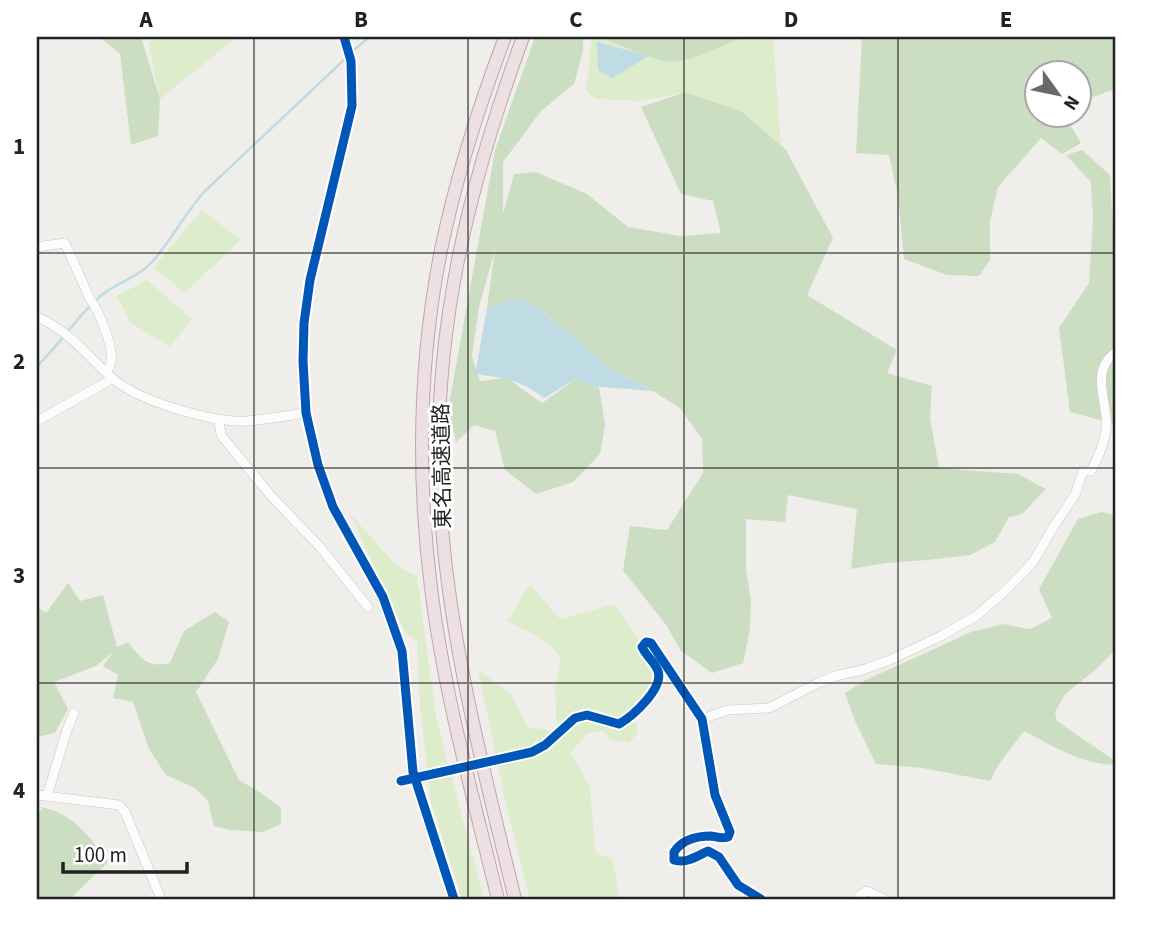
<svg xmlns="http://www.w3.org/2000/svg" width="1152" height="936" font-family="'Source Sans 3','Noto Sans JP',sans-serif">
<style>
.grass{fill:#ddeccb}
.forest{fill:#cbdec1}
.water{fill:#bfdbe3}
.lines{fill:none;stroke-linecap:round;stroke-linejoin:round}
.stream{stroke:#bfdbe3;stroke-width:2.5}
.minor-casing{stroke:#c9c8c7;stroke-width:10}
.highway-casing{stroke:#c5a2ac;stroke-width:14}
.minor{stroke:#fdfcfc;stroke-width:9}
.highway{stroke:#ece0e2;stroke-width:12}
.minor-bridge-casing{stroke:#c9c8c7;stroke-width:10;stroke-linecap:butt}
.minor-bridge{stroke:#fdfcfc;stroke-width:9}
.cycleway-casing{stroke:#fff;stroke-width:13}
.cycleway{stroke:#0057b8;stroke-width:9}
.grid{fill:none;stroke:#222;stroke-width:2;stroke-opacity:0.55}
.labels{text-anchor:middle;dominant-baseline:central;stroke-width:6;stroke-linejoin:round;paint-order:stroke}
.street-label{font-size:21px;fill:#222;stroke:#fff}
.neatline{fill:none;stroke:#222;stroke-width:2.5}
.grid-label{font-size:23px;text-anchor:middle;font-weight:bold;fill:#222}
</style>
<rect width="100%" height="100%" fill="#f0eeeb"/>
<g class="grass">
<polygon points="171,37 237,37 160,99 148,42"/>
<polygon points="592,37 773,37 781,145 742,112 681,93 642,101 596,99 586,90"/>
<polygon points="202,210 240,240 184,294 166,277 153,268"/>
<polygon points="147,280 192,319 170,347 131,323 117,296"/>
<polygon points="350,514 396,565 417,576 436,718 484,899 462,899 431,802 420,706 417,641 405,632"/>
<path d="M530,584l30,35 54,-15 26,36 14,36 -20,37 4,19 -9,11 -19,-4 -7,-8 -16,2 -16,20 19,35 5,64 18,8 6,37 -6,2h-83l-24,-95 -28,-134 33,24 17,34 18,1 11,5 -2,-48 6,-27c-15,-21 -31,-27 -54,-38z"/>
</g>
<g class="forest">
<polygon points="99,37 141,37 160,99 158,136 131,145 120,54"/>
<polygon points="535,37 583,37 583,51 574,84 541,111 503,162 503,214 514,174 536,172 587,194 628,227 681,236 721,233 713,201 681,194 641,107 685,92 742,112 786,150 833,238 807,295 897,350 887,373 932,386 930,418 939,468 1018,474 1046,489 1022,514 1009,517 995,542 970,555 927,560 885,563 851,569 857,509 788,495 785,522 746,519 746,570 751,600 750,629 743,663 712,673 681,651 666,625 623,570 630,526 667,530 703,473 702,439 680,408 648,388 608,367 542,310 519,298 487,308 495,249 479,307 472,356 480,381 507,378 542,403 576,379 590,386 599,387 605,425 600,454 573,482 536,494 505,470 495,431 474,425 456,442 448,410 495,150"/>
<path d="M609,37h135c-24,8 -47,24 -73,25 -14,0 -49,-16 -63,-22z"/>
<polygon points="862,37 1115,37 1115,89 1079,102 1078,74 1036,74 1036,116 1065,116 1081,143 1062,154 1041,138 998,187 990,221 990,260 979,276 947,275 904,259 898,197 889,155 856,153"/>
<polygon points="1082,150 1110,175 1115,262 1115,424 1070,412 1059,328 1089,283 1093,219 1091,182 1066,155"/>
<path d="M1101,512l14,3v135l-21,21 -28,22 -11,19 2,9 58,40v4c-36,-2 -60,-18 -91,-34l-25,33 -9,17 -67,-13 -47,-4 -21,-43 -10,-28 21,-13 105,-48 32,-8 27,5 22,-11 -13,-29 39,-70z"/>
<path d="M68,583l12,18 23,-6 14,52 11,-5c13,17 19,26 42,21l14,-32 31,-19 14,10 -11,37 -22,33 43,88 22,13 20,15v16l-18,8 -34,-2 -15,-4 -6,-25 -13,-13 -29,-13 -17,-26 -16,-47 -20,-4 5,-23 -15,-9 11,-15 -18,15 -42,16 14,27 -13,24 -18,4v-130l9,6z"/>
<path d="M42,807c34,9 46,28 66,55l-38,37h-33v-80z"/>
</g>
<g class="water">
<polygon points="597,42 649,56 612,78 598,70"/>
<path d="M519,298l19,9 70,60 45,24 -63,-5 -14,-7 -32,19c-24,-18 -40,-20 -69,-24l12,-66z"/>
</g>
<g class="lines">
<g class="stream">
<polyline points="351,53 369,37"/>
<path d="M37,366c24,-22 40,-51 66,-72 16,-12 37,-18 50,-33 19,-22 33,-49 52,-70l141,-133"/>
</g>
<defs>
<g id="minor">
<polyline points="344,37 351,61 352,106 310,280 304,323 303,361 306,413 318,465 333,507 383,597 402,651 413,772 454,899"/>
<path d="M37,247l28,-4 25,56c9,12 24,48 21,63 0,3 -3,8 -5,10"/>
<path d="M37,317c34,15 48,37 74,60 26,24 102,46 136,44 20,-2 39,-5 59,-8"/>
<polyline points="219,420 221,435 272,497 320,547 368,607"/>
<polyline points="37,421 112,379"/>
<path d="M702,719l26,-9 41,-2 49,-25 17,-7 27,-6 28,-10 51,-24 35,-20 29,-25 28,-29 21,-36 21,-31 8,-24h8c7,-13 13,-26 15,-41 4,-26 -18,-57 9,-77"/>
<path d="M507,758l25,-6 13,-7 30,-27 12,-3 32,9c14,-8 45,-36 39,-53 -3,-9 -12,-15 -16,-24l4,-5 5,1 51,76 13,76 15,37 -2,5c-7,2 -10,0 -17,-1 -15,0 -29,4 -37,16v8c12,4 23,-4 34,-9l11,6 19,28 23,14"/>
<polyline points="37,795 119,805 125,812 161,899"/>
<polyline points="47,796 67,730 74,713"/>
<polyline points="857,899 861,894 867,891 884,899"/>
</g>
<g id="highway">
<path d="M498,899c-25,-102 -54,-206 -67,-311 -14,-112 -12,-227 10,-338 15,-73 38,-144 64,-213"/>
<path d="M515,899c-32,-132 -68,-265 -75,-401 -9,-162 28,-311 83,-461"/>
</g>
</defs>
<use href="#minor" class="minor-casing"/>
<use href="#highway" class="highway-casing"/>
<use href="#minor" class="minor"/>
<use href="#highway" class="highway"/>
<defs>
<polyline id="minor-bridge" points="401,781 507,758"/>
</defs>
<use href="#minor-bridge" class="minor-bridge-casing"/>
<use href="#minor-bridge" class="minor-bridge"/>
<defs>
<g id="cycleway">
<polyline points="344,37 351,61 352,106 310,280 304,323 303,361 306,413 318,465 333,507 383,597 402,651 413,772 454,899"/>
<path d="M401,781l131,-29 13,-7 30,-27 12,-3 32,9c14,-8 45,-36 39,-53 -3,-9 -12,-15 -16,-24l4,-5 5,1 51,76 13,76 15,37 -2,5c-7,2 -10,0 -17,-1 -15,0 -29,4 -37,16v8c12,4 23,-4 34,-9l11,6 19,28 23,14"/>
</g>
</defs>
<use href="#cycleway" class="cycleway-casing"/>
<use href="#cycleway" class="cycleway"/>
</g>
<path class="grid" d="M254,37v862M468,37v862M684,37v862M898,37v862M37,253h1078M37,468h1078M37,683h1078"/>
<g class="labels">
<g class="street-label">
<text transform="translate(442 466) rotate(-91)">東名高速道路</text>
</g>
</g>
<rect width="1152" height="936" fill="none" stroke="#ffffff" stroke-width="77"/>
<g transform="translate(1058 94) rotate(123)"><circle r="33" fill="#ffffff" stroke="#a7a7a7" stroke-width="2"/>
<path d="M0-5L12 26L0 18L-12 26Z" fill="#6a6968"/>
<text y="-10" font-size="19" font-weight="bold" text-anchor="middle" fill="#222222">N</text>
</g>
<path d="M63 862v10h124v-10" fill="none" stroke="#222222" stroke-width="3.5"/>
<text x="74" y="862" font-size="21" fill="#222222" stroke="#ffffff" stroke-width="5" paint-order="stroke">100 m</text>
<rect x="38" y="38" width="1076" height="860" class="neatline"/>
<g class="grid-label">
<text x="146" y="27">A</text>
<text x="361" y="27">B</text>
<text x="576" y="27">C</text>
<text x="791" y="27">D</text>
<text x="1006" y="27">E</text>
<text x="19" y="154">1</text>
<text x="19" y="369">2</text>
<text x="19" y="583">3</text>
<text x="19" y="798">4</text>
</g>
</svg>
